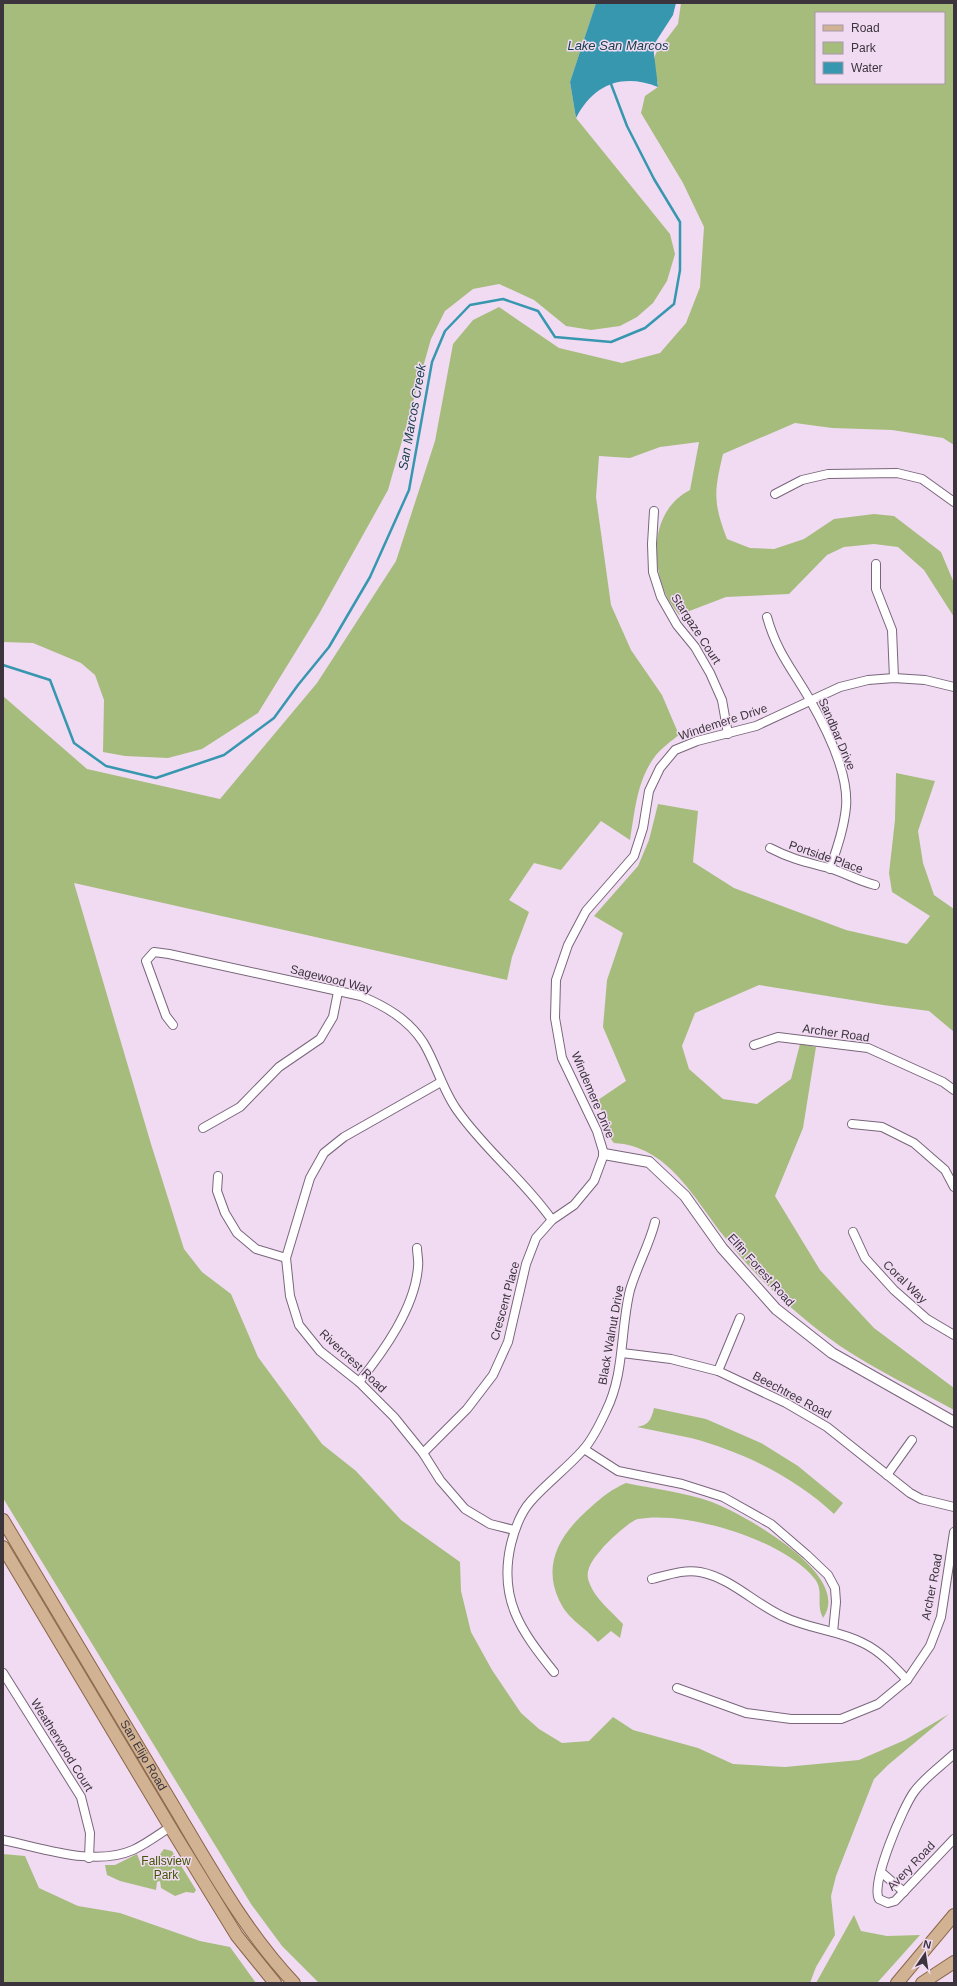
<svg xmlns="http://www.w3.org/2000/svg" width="957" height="1986" font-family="Helvetica,sans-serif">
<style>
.green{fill:#a6bc7d;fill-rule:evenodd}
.water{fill:#3797af}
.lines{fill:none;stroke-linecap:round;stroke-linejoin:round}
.stream{stroke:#3797af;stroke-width:2.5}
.minor-casing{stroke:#79667b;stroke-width:10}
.tertiary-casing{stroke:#79667b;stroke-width:12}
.primary-casing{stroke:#896647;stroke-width:14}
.minor{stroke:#fff;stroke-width:8}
.tertiary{stroke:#fff;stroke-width:10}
.primary{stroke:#d1b394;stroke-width:12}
.labels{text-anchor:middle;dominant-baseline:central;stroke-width:3;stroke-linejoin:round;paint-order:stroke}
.street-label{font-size:12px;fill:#3c343d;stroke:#f1dbf3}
.park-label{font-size:12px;fill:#425507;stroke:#f1dbf3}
.water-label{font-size:13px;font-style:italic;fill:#16414c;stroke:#f1dbf3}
</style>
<rect width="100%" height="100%" fill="#f1dbf3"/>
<g class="green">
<polygon points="3,3 596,3 570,82 576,118 670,234 675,254 667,281 653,303 637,317 620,326 591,330 566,326 534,300 499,284 473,289 445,311 431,339 388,490 319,614 258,713 202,749 168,758 125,756 103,752 104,700 95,675 81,663 33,643 3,642"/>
<path d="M681,3h273v442l-11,-7 -51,-8 -60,-2 -37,-5 -72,31c-9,38 -10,48 4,85l23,9 24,1 30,-10 30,-20 40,-5 20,2 47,36 13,31v34l-30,-47 -26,-23 -24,-3 -30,3 -17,8 -38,39 -63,3 -47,18c-4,-6 -9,-12 -12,-18 -17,-36 -16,-87 23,-107l9,-48 -39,5 -30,11 -31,-2 -3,41 15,108 20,45 31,45 17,40c-8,6 -17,13 -23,20 -19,24 -21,56 -26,85l-29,-19 -40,49 -27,-7 -25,37 20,12 -17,45 -5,23 -433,-97 77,261 33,105 18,23 29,22 27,63 64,87 34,27 45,49 59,42 1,29 10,41 21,38 29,43 18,16 23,14 27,-2 24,-24 20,13 65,18 35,16 52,3 74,-7 46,-20 44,-26 -61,51 -14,14 -38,97 -5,20 4,39 -19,32 -6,16h-491l-37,-37 -31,-42 -248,-406v-802l84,73 133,30 97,-116 79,-122 39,-120 18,-97 20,-24 26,-13 60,41 63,15 38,-10 26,-30 14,-36 4,-60 -21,-44 -42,-70 4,-17 13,-9v-5l-6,-6v-11l4,-12 22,-29zM816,13h128v70h-128z"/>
<path d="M896,773l39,8 -17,50 5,32 11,32 20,14v123l-25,-21 -46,-6 -124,-20 -64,28 -13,33 7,23 34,30 34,5 34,-25 9,-35 16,3 -13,81 -28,68 45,74 54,58 80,60v22c-38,-21 -78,-40 -114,-64 -44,-31 -84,-68 -117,-111 -29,-37 -55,-89 -109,-92l-4,-5 -2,-19 -13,-17 31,-21 -23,-54 4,-47 16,-47 -29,-17 44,-50 11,-26 9,-36 40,7 -5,51 41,26 112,42 61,14 23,-28 -38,-24 -3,-19 6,-53z"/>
<path d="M654,1408l52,11 55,24 37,23 45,37 -9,11c-39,-37 -91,-62 -143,-76 -18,-4 -36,-7 -54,-11 12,-2 14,-7 17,-19z"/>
<path d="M626,1483c28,6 58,9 86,19 31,12 142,73 111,116 -8,-15 2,-27 -9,-40 -30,-38 -129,-68 -176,-59 -7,1 -32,24 -37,31 -7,8 -17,20 -12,32 6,17 22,29 34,42l-3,14 -9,-7 -13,11c-14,-16 -30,-22 -39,-42 -18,-38 4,-69 32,-93 11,-10 21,-18 35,-24z"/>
<polygon points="164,1849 172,1851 196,1890 194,1893 186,1892 175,1896 161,1888 160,1881 157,1882 156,1890 120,1881 107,1875 105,1865 115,1865 137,1854 141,1864 146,1860 158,1857"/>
<polygon points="3,1854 25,1856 39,1888 78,1906 120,1913 200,1941 230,1947 256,1983 3,1983"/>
<polygon points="854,1915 861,1931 887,1936 920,1935 877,1983 816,1983"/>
</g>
<path class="water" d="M596,3h80l-3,12 -20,31 5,41c-36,-14 -64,-3 -82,31l-6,-36z"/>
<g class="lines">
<polyline class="stream" points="3,665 50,680 74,743 106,766 156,778 224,755 274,718 298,685 329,647 370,577 409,490 432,362 445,331 470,305 503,299 538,311 555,337 611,342 645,328 674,304 680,270 680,222 654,179 627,126 611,84 612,80"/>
<defs>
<g id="minor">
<polyline points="775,494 802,480 828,474 897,473 922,479 954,502"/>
<polyline points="654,511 652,544 653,572 661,597 677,625 695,647 710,673 722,700 728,734"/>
<polyline points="876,564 876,589 892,630 894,678"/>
<path d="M767,617c10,36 26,53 43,83 16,28 39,74 36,107 -2,21 -9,41 -16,62"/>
<path d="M770,848c21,11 36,14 59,20 16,5 30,13 46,17"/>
<path d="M173,1025l-7,-9 -20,-55 8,-9 15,2 192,42c24,10 47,23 62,46 13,21 19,47 34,68 28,40 67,70 95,110"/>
<polyline points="754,1045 778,1037 868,1048 943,1082 954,1090"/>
<polyline points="441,1082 344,1137 324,1153 310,1178 286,1258 290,1296 299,1325 320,1351 359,1382 394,1417 423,1453 440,1480 465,1509 490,1524 514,1530"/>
<polyline points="852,1124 882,1127 914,1143 945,1170 954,1187"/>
<polyline points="203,1128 240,1107 279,1067 320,1039 333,1017 338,992"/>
<polyline points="218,1176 217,1191 225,1213 237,1233 256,1249 286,1258"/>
<polyline points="853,1232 865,1258 894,1290 927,1319 954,1335"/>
<polyline points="622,1353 671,1359 718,1371 786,1403 827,1427 910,1493 921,1499 954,1507"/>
<polyline points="718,1371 740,1318"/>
<path d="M359,1382c24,-30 56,-74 59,-115 1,-6 -1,-13 -1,-19"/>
<polyline points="584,1449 618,1471 682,1484 723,1497 771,1524 807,1555 828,1575 835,1588 836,1602 833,1632"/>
<polyline points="423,1453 467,1409 493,1375 508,1342 526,1264 536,1238 552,1220 574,1205 594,1181 604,1154 597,1131 562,1058 555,1018 556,980 568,945 586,911 634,856 643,828 649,791 660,768 675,750 697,741 756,726 840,687 868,680 894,678 925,680 954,687"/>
<polyline points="887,1475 912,1440"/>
<path d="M652,1579c16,-4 32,-10 48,-7 31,6 54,31 82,44 26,13 56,14 81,27 17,8 31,23 44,37"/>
<path d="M554,1672c-33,-41 -56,-73 -43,-128 4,-16 9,-31 20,-43 16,-18 36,-33 52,-51 10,-11 17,-26 23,-39 19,-38 14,-81 24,-121 7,-24 19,-44 25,-68"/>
<polyline points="3,1673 81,1797 90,1833 89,1858"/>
<polyline points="677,1688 746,1713 791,1719 841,1719 878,1704 907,1680 930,1646 941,1617 954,1532"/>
<path d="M954,1754c-13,12 -30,24 -40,38 -11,15 -44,92 -35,107l9,4 7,-2 59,-62"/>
<path d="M3,1840c40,8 91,27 130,10 13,-6 25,-15 37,-23"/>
<polyline points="881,1872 904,1892"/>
</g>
<polyline id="tertiary" points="604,1154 649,1162 685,1196 722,1248 776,1309 832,1353 954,1422"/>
<g id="primary">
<path id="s1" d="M3,1520c54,90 108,180 161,270 40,66 77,137 130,193"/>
<polyline points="3,1547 175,1835 237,1936 275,1983"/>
<polyline points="897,1983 954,1915"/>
<polyline points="922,1983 954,1962"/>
</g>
</defs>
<use href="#minor" class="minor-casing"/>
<use href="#tertiary" class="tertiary-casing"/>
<use href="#primary" class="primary-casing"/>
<use href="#minor" class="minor"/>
<use href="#tertiary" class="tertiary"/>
<use href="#primary" class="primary"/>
</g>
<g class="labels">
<g class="street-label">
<text transform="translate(696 629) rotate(57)">Stargaze Court</text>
<text transform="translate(723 722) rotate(-18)">Windemere Drive</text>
<text transform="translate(837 734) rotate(67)">Sandbar Drive</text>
<text transform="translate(826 857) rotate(19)">Portside Place</text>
<text transform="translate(331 979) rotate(14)">Sagewood Way</text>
<text transform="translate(836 1033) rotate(8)">Archer Road</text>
<text transform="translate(593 1095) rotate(67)">Windemere Drive</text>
<text transform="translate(761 1270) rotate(48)">Elfin Forest Road</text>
<text transform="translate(905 1282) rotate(44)">Coral Way</text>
<text transform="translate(505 1301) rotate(-75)">Crescent Place</text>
<text transform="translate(611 1335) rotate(-80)">Black Walnut Drive</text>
<text transform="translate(353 1361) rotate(43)">Rivercrest Road</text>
<text transform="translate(792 1395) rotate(28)">Beechtree Road</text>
<text transform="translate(932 1587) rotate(-79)">Archer Road</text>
<text transform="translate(62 1745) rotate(58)">Weatherwood Court</text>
<text stroke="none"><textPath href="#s1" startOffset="274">San Elijo Road</textPath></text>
<text transform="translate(911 1866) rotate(-46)">Avery Road</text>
</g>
<g class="park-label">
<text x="166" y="1861">Fallsview<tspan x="166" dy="14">Park</tspan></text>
</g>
<g class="water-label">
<text x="618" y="45">Lake San Marcos</text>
<text transform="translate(412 417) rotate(-80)">San Marcos Creek</text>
</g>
</g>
<rect width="957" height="1986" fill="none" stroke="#3c343d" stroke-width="8"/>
<rect x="815" y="12" width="130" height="72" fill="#f1dbf3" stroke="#a998aa"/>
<rect x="823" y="25" width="20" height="6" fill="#d1b394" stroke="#a998aa"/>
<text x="851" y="32" font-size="12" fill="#3c343d">Road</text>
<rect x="823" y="42" width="20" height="12" fill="#a6bc7d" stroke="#a998aa"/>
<text x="851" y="52" font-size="12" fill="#3c343d">Park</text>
<rect x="823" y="62" width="20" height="12" fill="#3797af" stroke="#a998aa"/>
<text x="851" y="72" font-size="12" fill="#3c343d">Water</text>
<g transform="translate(925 1954) rotate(13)" stroke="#f1dbf3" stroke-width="3" paint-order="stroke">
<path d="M0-3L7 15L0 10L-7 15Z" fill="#3c343d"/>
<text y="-6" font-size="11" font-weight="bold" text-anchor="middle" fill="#3c343d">N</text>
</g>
</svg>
